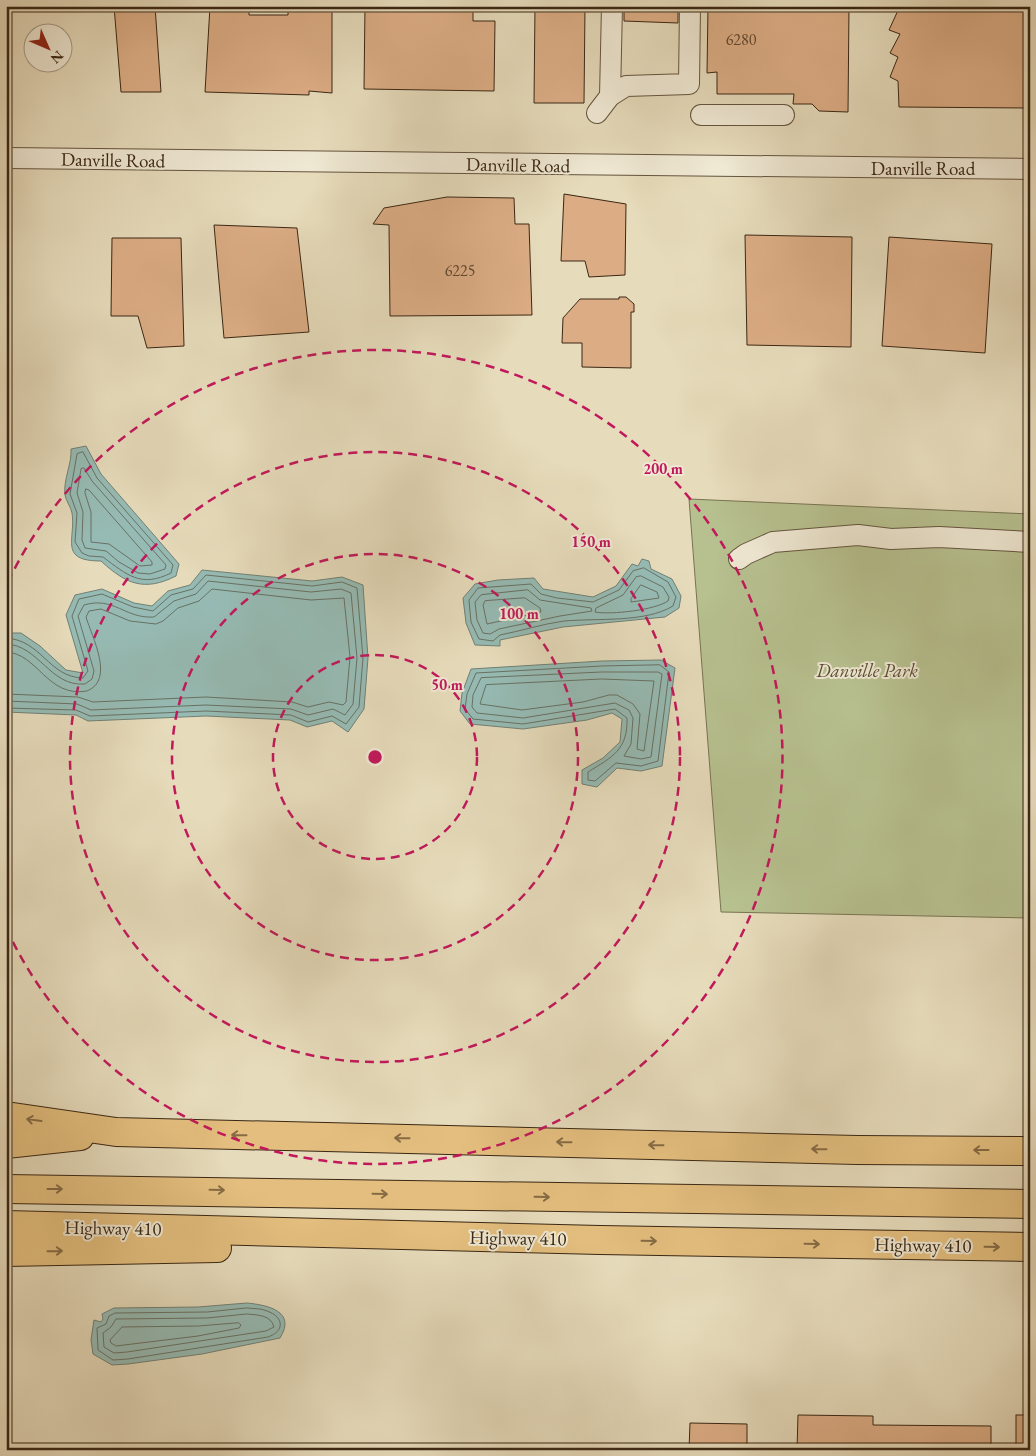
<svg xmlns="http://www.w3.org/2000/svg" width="1036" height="1456" font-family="'EB Garamond',serif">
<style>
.green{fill:#b7c08f;stroke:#787452}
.water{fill:#96bbb4;stroke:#718074}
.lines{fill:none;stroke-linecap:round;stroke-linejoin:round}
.shore{stroke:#687164;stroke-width:1}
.building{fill:#dcad85;stroke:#3a2714}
.minor-casing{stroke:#65543e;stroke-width:22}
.highway-casing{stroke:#3a2714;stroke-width:30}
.minor{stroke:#efe8d3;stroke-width:20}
.highway{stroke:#e3be7e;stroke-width:28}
.oneway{stroke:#866b44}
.ring{fill:none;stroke:#c2185b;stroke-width:2.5;stroke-dasharray:9 6}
.labels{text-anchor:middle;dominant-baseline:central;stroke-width:4;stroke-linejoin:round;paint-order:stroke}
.number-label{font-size:16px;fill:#624830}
.street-label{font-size:19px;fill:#3a2714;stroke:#efe8d3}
.park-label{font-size:19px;font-style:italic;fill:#594d33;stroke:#efe8d3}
.centre{fill:#c2185b;stroke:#efe8d3;stroke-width:2.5}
.ring-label{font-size:15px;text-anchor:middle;font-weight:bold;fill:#c2185b;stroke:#efe8d3;stroke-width:4;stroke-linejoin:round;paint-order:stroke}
</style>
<rect width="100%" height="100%" fill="#e6dbbb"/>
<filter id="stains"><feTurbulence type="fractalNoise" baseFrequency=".004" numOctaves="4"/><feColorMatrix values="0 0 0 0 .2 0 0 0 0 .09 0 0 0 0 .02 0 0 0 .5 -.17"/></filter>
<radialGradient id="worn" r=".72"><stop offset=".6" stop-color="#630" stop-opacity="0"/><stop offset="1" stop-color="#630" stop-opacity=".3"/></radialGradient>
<polygon class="green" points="689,499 1030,514 1030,918 721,912"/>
<g class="water">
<path d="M86,446l15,28 78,90 -3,12c-32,16 -50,8 -75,-15 -43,0 -25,-22 -29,-48 -1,-6 -6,-12 -7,-18 -2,-15 7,-31 6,-46z"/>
<polygon points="642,559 649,561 651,569 672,579 681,596 679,608 665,617 563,627 500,640 500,646 475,645 466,623 463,598 475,584 498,580 534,578 543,589 593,597 616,586 632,564 638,566"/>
<polygon points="202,570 312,581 342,577 363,585 368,658 364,709 348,732 332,721 307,727 290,720 206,716 88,721 76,715 6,712 6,633 21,633 40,646 66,670 83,673 66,615 75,595 102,589 134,603 152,606 168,591 190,585"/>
<polygon points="661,660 675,668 662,766 641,771 617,768 597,787 582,784 582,770 603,758 620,742 622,719 612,713 587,720 523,729 470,724 460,711 462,693 471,669 602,661"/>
<path d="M247,1303c20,2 50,8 33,35l-78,16 -74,10 -16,1 -19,-11 -2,-14 3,-20 7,2 2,-3 -1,-5 12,-6 84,-1z"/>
</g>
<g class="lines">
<g class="shore">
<path d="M83,452l14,26 76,87 -2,8c-30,15 -44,2 -68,-16l-14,-1 -7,-3 -7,-11 2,-29 -7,-19 7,-40z"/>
<polygon points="84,468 92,481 166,565 165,569 150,574 138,573 119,562 106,551 85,548 82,540 83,512 77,493 81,469"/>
<polygon points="86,489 89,490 152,562 152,565 140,566 109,544 91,542 91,512 85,493"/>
<path d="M644,568l24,14 8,15 -3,9c-28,17 -76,12 -109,15 -22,3 -43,10 -64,14l-7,6 -14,-2 -8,-17 -2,-22 9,-12 53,-4 10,10 16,4 36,4 26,-12 14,-19z"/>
<path d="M641,576l22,11 6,10 -1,4c-13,9 -57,14 -73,11l1,-4 27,-13 13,-18z"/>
<polygon points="641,585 657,592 659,598 631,602 631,599"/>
<polygon points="528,590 540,600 591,608 592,611 560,616 499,629 490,634 483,633 477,620 475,602 481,595"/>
<polygon points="525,598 540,608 541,612 487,624 483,605 485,601"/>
<path d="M6,638c36,2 42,39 77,40l5,-7 -16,-55 7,-17 23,-5 31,13 20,4 18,-16 22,-6 13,-14 106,11 30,-4 15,6 6,70 -4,49 -13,17 -14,-8 -24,6 -17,-7 -85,-4 -116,5 -14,-6 -70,-2"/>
<path d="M6,644c33,1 44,43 79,40l7,-5 2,-8 -16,-55 6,-11c30,-9 41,14 70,12l20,-16 22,-7 12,-13 103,11 30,-3 10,4 6,65 -4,46 -8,11 -12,-6 -25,6 -17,-6 -85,-4 -115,5 -14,-6 -71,-3"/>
<path d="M6,652c32,1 41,46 81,39 28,-11 5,-54 -1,-74l3,-6 12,-2 29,12 26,3 7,-3 15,-13 21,-7 13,-12 99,11 33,-2 6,59 -4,45 -3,3 -14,-3 -21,5 -16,-5 -86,-5 -113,5 -15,-5 -72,-3"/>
<path d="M660,665l9,7 -11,89 -17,5 -25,-3 -21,18 -7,-1v-8c24,-15 40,-22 39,-54l-12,-9 -92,15 -50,-5 -8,-10 2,-15 9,-21 126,-7z"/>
<polygon points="602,672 658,672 662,674 651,757 641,759 624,756 631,744 633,718 629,710 615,703 523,718 477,713 472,707 473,695 481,678"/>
<polygon points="602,679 654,681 644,751 637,749 640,714 633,704 617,695 609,695 583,702 522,710 480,704 486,685"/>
<path d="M247,1308c6,1 14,0 20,3 17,6 18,20 1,26l-140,22 -15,1 -15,-10 -1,-22 9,-4 3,-8 6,-3 92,-1z"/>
<path d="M247,1314c11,1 24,1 27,13l-8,4 -139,21 -13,1 -10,-6 -1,-14 8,-6 5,-8 91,-1z"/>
<polygon points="239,1323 241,1325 239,1328 198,1336 116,1346 111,1343 110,1340 122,1327 198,1326"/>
</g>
</g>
<g class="building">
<polygon points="114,6 155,6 161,92 121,92"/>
<polygon points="210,6 249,6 249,15 288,15 288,6 332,6 332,93 309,91 309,95 205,92"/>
<polygon points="365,6 473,6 473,21 495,21 494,91 364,89"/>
<polygon points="535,6 585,6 584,103 534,103"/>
<polygon points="624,6 678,6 678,23 624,21"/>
<polygon points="708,6 849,6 848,112 819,111 812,104 793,104 794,94 717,94 717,72 707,73"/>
<polygon points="900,6 1028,6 1026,108 899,107 898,81 890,77 898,57 890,53 900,34 889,30"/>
<polygon points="564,194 626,204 625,275 589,277 585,261 561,261"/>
<polygon points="447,197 514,198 515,224 529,224 532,315 390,316 389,225 373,224 384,208"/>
<polygon points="214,225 297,228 309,332 224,338"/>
<polygon points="745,235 852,237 851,347 747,345"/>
<polygon points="889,237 992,244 985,353 882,346"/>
<polygon points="112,238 181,238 184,346 147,348 138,316 111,316"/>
<polygon points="619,297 626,297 634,304 634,312 631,312 631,368 582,367 582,343 562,343 563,318 580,299 619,299"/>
<polygon points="798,1415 873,1416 873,1425 991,1426 991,1450 797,1450"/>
<rect x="1016" y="1415" width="14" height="35"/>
<polygon points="690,1423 747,1424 747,1450 689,1450"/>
</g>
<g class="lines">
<defs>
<g id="minor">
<polyline points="610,96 612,6"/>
<polyline points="597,113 610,96 626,86 689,84 690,6"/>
<polyline points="701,115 784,115"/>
<polyline points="6,158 1030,169"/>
<polyline points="739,559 746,554 773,542 858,535 891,539 939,537 1030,542"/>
</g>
<g id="highway">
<polyline points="6,1116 116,1132 857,1150 1030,1151"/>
<polyline points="6,1144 80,1136"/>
<polyline points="6,1189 1030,1204"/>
<polyline points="6,1225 600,1240 1030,1247"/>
<polyline points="6,1252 217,1248"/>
</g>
</defs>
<use href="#minor" class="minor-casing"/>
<use href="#highway" class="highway-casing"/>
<use href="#minor" class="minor"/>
<use href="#highway" class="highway"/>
</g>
<defs><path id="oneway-shaft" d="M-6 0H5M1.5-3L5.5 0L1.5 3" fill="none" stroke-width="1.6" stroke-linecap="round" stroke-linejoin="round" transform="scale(1.25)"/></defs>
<g class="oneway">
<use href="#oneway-shaft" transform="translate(34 1120) rotate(-172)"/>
<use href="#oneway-shaft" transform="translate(239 1135) rotate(-179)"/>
<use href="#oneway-shaft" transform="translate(402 1138) rotate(-179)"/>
<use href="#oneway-shaft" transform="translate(564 1142) rotate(-179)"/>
<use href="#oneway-shaft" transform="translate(656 1145) rotate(-179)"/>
<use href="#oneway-shaft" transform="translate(819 1149) rotate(-179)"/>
<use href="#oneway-shaft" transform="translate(981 1150) rotate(-180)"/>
<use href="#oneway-shaft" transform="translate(55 1189)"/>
<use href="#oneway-shaft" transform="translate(217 1190) rotate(1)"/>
<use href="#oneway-shaft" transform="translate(380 1194) rotate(1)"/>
<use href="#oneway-shaft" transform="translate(542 1197) rotate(1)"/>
<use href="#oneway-shaft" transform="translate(649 1241) rotate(1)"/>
<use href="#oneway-shaft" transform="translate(812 1244) rotate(1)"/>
<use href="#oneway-shaft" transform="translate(992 1247) rotate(1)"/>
<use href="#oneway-shaft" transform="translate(55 1251) rotate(-1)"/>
</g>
<g class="ring">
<circle cx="375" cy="757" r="102"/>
<circle cx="375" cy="757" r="203"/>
<circle cx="375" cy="757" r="305"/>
<path d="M8 582A407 407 0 1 1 8 932"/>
</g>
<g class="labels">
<g class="number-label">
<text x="741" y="39">6280</text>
<text x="460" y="270">6225</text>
</g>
<g class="street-label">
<text transform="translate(113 160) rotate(1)">Danville Road</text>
<text transform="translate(518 165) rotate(1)">Danville Road</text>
<text x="923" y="168">Danville Road</text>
<text transform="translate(113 1228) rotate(1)">Highway 410</text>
<text transform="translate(518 1238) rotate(1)">Highway 410</text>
<text transform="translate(923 1245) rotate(1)">Highway 410</text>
</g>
<g class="park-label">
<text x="867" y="670">Danville Park</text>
</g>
</g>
<circle cx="375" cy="757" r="8" class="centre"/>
<g class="ring-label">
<text x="663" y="474">200 m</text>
<text x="591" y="547">150 m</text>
<text x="519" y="619">100 m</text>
<text x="447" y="690">50 m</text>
</g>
<rect width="1036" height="1456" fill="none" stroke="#e6dbbb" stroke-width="25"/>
<rect x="8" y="8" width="1021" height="1441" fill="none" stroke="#3a2714" stroke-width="2.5"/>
<rect x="12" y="12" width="1011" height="1431" fill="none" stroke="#3a2714"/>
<g transform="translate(48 48) rotate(135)"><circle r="24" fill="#efe8d3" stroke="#a79b87"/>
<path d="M0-4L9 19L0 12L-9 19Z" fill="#8f2418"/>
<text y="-8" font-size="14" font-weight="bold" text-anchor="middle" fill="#3a2714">N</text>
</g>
<rect width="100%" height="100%" filter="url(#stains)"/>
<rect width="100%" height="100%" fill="url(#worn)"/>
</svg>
